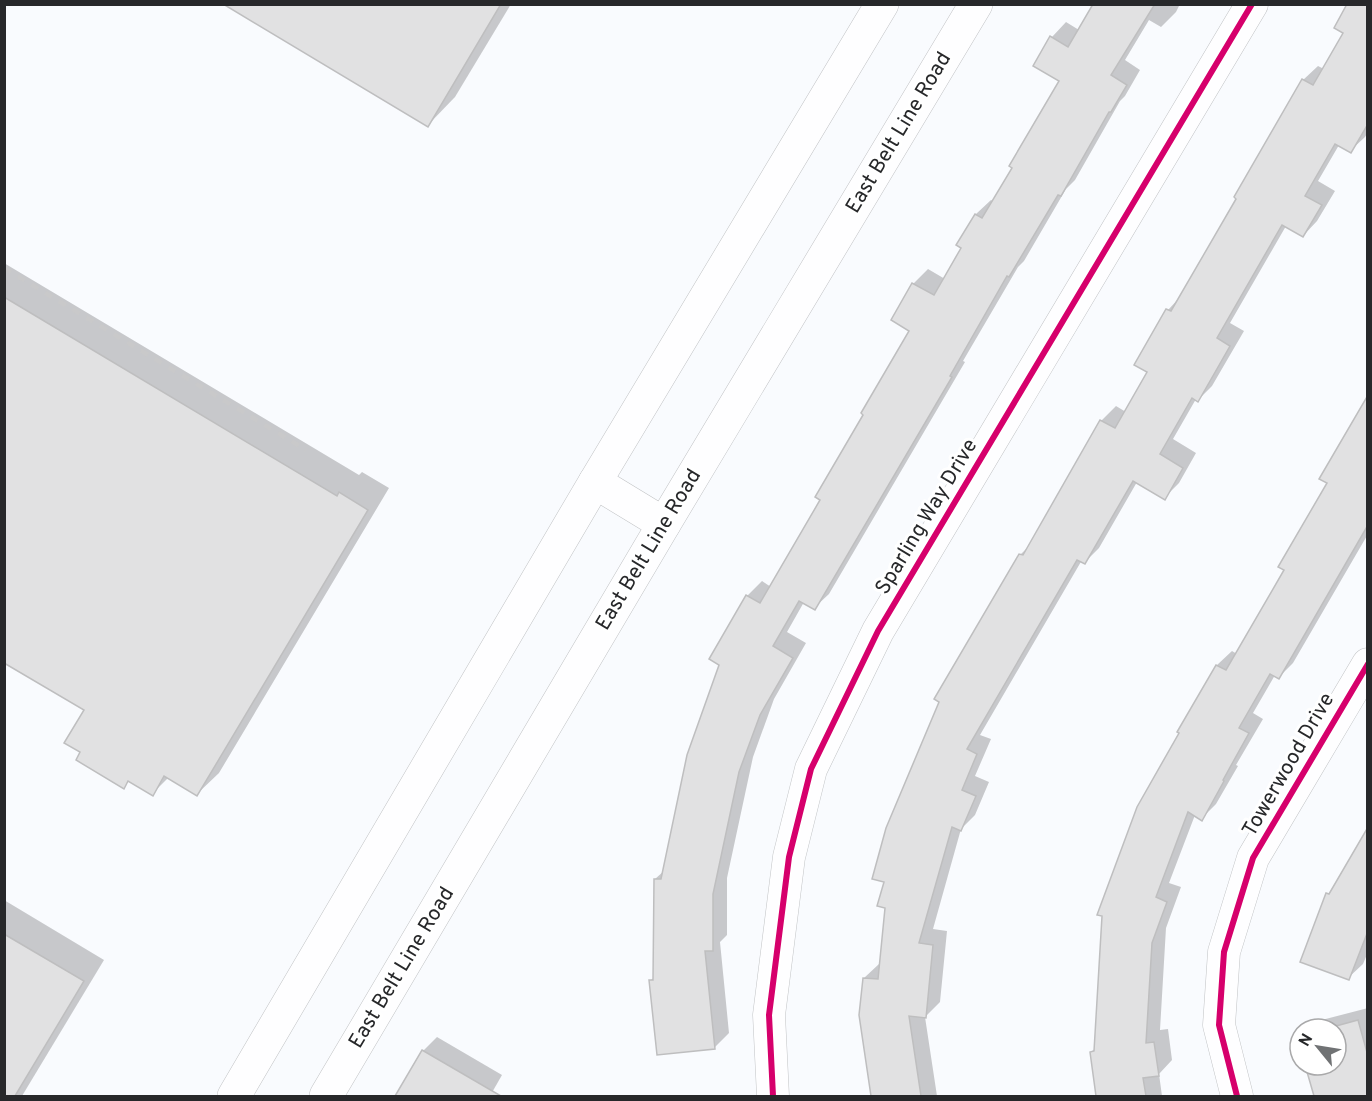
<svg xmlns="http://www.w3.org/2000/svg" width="1372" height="1101" font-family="Overpass,sans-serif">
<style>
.shadow{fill:#0003}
.building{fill:#e1e1e2;stroke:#bebebf;stroke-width:1.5}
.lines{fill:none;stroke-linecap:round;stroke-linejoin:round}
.minor-casing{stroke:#c1c3c5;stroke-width:33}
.primary-casing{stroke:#c1c3c5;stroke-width:34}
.minor{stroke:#fefeff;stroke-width:32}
.primary{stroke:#fefeff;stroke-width:33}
.rail{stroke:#c9c9ca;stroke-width:4.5;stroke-dasharray:8 8;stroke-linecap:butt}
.cycleway-casing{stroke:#fff;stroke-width:10}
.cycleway{stroke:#d6006c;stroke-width:6}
.labels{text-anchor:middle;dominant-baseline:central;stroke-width:6;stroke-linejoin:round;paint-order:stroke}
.street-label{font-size:21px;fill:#27282a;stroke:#fff}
</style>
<rect width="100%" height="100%" fill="#f9fbfe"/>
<g class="shadow">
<polygon points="226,4 511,4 455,97 428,125"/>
<polygon points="1116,4 1180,4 1176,12 1161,27 1149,20 1125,60 1140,70 1125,96 1120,101 1075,180 1066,189 1024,261 1018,267 963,361 965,362 829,594 814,608 804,602 787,632 806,643 774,699 753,757 727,878 727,935 720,942 729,1033 714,1048 651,980 655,977 655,879 665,870 747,596 762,581 771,587 822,499 911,330 893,320 914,283 928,269 945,279 963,248 958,245 976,214 991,200 994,202 1061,81 1035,65 1052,37 1066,22 1079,30"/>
<polygon points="1368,4 1368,132 1365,137 1350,151 1339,145 1318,181 1335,191 1317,221 1303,236 1286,226 1230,323 1244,331 1212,386 1198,400 1196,399 1173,439 1196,453 1179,483 1164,498 1137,482 1099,548 1085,562 1082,560 980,735 991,739 975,776 989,782 975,815 961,829 933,929 947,931 940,1002 925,1017 937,1096 872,1096 860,1015 864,978 879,964 881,964 1021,554 1031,544 1101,421 1116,406 1126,412 1149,372 1168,310 1181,296 1303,80 1318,66 1324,69"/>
<polygon points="4,263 359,475 362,472 389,488 219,773 197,794 169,777 152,794 130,780 123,787 82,752 86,710 4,661"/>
<polygon points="1368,404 1368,534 1293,663 1279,677 1275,675 1253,713 1263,719 1236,765 1238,766 1216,804 1201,819 1195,815 1169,883 1181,887 1166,928 1160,1030 1168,1029 1172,1060 1159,1074 1162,1096 1098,1096 1091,1052 1096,1048 1181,733 1179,732 1217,665 1232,651 1237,654 1286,569"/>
<polygon points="1368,829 1368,952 1363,964 1348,978 1328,894 1335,887"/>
<polygon points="4,900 104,960 22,1096 4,1096"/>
<polygon points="1368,1008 1368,1093 1355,1096 1334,1096 1330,1077 1307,1065 1336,1065 1336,1029 1307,1029 1314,1022"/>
<polygon points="437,1037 502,1075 490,1096 397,1096 423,1051"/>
</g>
<g class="building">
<polygon points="223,4 501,4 428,127"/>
<polygon points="1093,4 1155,4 1111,75 1127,85 1111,112 1109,112 1061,196 1058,195 1009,277 1007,276 950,376 952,377 815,610 799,601 773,646 793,658 760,715 739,772 713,894 713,951 705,951 715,1049 657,1055 649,980 653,980 654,879 661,879 687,755 719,665 709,659 746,595 760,603 820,500 815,497 863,415 861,413 909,331 891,320 912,283 934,295 961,248 956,245 975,214 982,218 1012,168 1009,166 1059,81 1033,66 1050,36 1068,47"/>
<polygon points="1347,4 1368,4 1368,124 1351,153 1335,144 1305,196 1322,205 1303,237 1282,225 1217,338 1230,346 1198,402 1192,398 1160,454 1183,468 1165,500 1133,481 1085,564 1077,560 967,749 977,754 962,790 976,796 961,831 952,827 919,943 933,945 926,1018 909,1016 921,1096 871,1096 859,1015 863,978 878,979 885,908 877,906 884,882 872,879 886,828 939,702 934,699 1019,554 1023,555 1100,420 1115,428 1147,372 1134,365 1166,309 1171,311 1236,199 1234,197 1302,79 1313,85 1343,33 1334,28"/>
<polygon points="4,297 337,496 339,492 368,510 197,796 164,776 153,796 128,781 124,789 76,760 80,752 64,743 84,710 4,663"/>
<polygon points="1368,395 1368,525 1279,679 1270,674 1239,728 1249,733 1223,780 1224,781 1202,821 1188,812 1156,897 1167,902 1152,943 1146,1043 1154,1042 1159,1076 1143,1078 1146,1096 1096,1096 1090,1052 1094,1051 1102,916 1097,915 1137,807 1179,733 1177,732 1216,665 1226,670 1284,570 1278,567 1327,483 1319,479"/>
<polygon points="1368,827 1368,931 1349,980 1300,962 1326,893 1329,894"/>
<polygon points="4,934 84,981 15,1096 4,1096"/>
<polygon points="1358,1020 1368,1056 1368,1096 1314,1096 1305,1065 1336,1065 1336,1029 1325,1029"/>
<polygon points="422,1050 501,1096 395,1096"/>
</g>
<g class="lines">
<defs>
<g id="minor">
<polyline points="773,1096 769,1015 789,857 811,769 878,631 1252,4"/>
<polyline points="1237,1096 1219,1025 1224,952 1253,858 1368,664"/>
</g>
<g id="primary">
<polyline points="595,482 664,524"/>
<polyline points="234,1096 595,482 882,4"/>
<polyline points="326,1096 664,524 976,4"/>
</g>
</defs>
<use href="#minor" class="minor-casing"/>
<use href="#primary" class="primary-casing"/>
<use href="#minor" class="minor"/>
<use href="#primary" class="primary"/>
<polyline class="rail" points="4,268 306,450"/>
<defs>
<g id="cycleway">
<polyline points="773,1096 769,1015 789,857 811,769 878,631 1252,4"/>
<polyline points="1237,1096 1219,1025 1224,952 1253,858 1368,664"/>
</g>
</defs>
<use href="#cycleway" class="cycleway-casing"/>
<use href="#cycleway" class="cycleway"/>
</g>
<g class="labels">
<g class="street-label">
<text transform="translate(899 133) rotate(-59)">East Belt Line Road</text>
<text transform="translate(927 517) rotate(-59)">Sparling Way Drive</text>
<text transform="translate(649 550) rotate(-59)">East Belt Line Road</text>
<text transform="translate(1289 765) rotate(-60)">Towerwood Drive</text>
<text transform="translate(402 968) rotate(-59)">East Belt Line Road</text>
</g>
</g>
<rect width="1372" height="1101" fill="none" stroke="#27282a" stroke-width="12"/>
<g transform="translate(1318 1047) rotate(300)"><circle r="28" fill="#ffffff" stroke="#a9a9aa" stroke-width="1.5"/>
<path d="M0-4.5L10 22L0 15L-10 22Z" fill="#707274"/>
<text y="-9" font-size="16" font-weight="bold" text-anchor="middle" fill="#27282a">N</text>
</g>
</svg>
